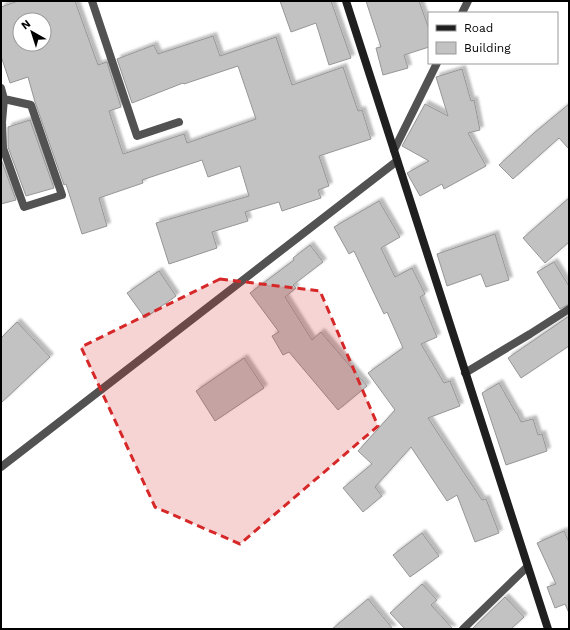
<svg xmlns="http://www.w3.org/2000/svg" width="570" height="630" font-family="'Work Sans',sans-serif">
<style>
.building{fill:#c2c2c2;stroke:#969696;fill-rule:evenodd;filter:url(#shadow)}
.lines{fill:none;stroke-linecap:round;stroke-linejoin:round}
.lane{stroke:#525252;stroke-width:8}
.street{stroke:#525252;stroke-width:8}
.secondary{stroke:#1f1f1f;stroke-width:8}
.marked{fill:#d62828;fill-opacity:0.2;stroke:#d62828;stroke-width:3;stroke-dasharray:8 5;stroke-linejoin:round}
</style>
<defs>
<filter id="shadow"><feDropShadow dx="3.5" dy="-3.5" stdDeviation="1" flood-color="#0004"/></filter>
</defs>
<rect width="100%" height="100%" fill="#fff"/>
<g class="building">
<path d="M18,1h57l23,64 9,-3 14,45 -12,4 14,43 61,-20 3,9 69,-24 -18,-53 -54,18 -1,-1 -51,20 -15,-44 37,-14 4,9 55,-18 7,20 56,-19 16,48 51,-18 15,44 4,-1 9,29 -52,17 10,30 -11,4 3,8 -39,13 -3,-9 -34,10 3,9 -36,11 5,16 -48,16 -13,-41 93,-27 -9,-30 -32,11 -6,-17 -60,20 1,3 -44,15 8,28 -25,8 -16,-50 -2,1 -29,-83 -7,-25 -18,6 -9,-27v-49zM20,20h24v24h-24z"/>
<polygon points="280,1 331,1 351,58 329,65 316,23 291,32"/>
<polygon points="366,1 419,1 429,29 429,47 404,55 408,68 383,75 376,48 381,47"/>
<polygon points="462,69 471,101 474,100 480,130 468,133 486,166 444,189 442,184 420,196 407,173 429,161 402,146 425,104 448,116 436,77"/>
<polygon points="569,104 569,149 559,138 513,179 499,165 534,133"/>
<polygon points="30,120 54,188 26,196 8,147 8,127"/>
<polygon points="1,159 16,200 1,204"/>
<polygon points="569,198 569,242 545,263 523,238"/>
<polygon points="379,201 400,237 381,248 395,277 412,268 425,294 420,297 437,337 421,344 444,383 450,381 460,406 428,418 482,500 486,499 499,533 475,542 457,495 447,501 411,447 375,487 382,496 363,512 343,488 372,464 358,451 395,410 368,373 403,348 387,312 384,314 354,251 349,254 334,227"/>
<polygon points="495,234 509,280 486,287 481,274 447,286 437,254"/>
<polygon points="310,245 323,262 293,285 296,288 285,297 312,340 321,332 367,386 338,410 289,352 283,355 272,336 279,332 250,293 294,260 293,258"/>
<polygon points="554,262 569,286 569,304 560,309 537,272"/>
<polygon points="159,271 176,296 145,318 127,293"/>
<polygon points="569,316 569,346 521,378 508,358"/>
<polygon points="17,322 50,357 1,403 1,338"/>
<polygon points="244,358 264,388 215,421 196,391"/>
<polygon points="499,383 516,413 517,413 521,422 533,419 538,435 542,434 547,451 506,465 482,393"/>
<polygon points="564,531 569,542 569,613 565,604 555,608 547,587 556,584 537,543"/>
<polygon points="422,533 439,556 410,577 393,555"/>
<polygon points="422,584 437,600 431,605 453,629 405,629 390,613"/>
<polygon points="505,597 524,617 511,629 472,629"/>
<polygon points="368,599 393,629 332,629"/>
</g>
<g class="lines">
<g class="lane">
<polyline points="92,1 137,136 179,122"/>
<polyline points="462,13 468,1"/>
<polyline points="1,88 4,99 2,122 3,148 24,207 62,195 31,105 4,99"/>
<polyline points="394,150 437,63"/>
<polyline points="465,373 530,334 569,309"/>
<polyline points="463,629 527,567"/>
</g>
<polyline class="street" points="1,467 397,161"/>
<polyline class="secondary" points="346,1 548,629"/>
</g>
<path class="marked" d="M220,279l100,12 58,135 -138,118 -85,-37 -74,-160z"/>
<rect width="570" height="630" fill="none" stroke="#000000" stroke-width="4"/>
<rect x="428" y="12" width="130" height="52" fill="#ffffff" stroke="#999999"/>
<rect x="436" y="25" width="20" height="6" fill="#1f1f1f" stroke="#999999"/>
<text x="464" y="32" font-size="12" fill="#000000">Road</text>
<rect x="436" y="42" width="20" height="12" fill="#c2c2c2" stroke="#999999"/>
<text x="464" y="52" font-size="12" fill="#000000">Building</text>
<g transform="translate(32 32) rotate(321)"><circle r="19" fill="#ffffff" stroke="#999999"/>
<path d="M0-3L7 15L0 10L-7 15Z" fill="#000000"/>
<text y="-6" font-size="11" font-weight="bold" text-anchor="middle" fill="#000000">N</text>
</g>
</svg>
